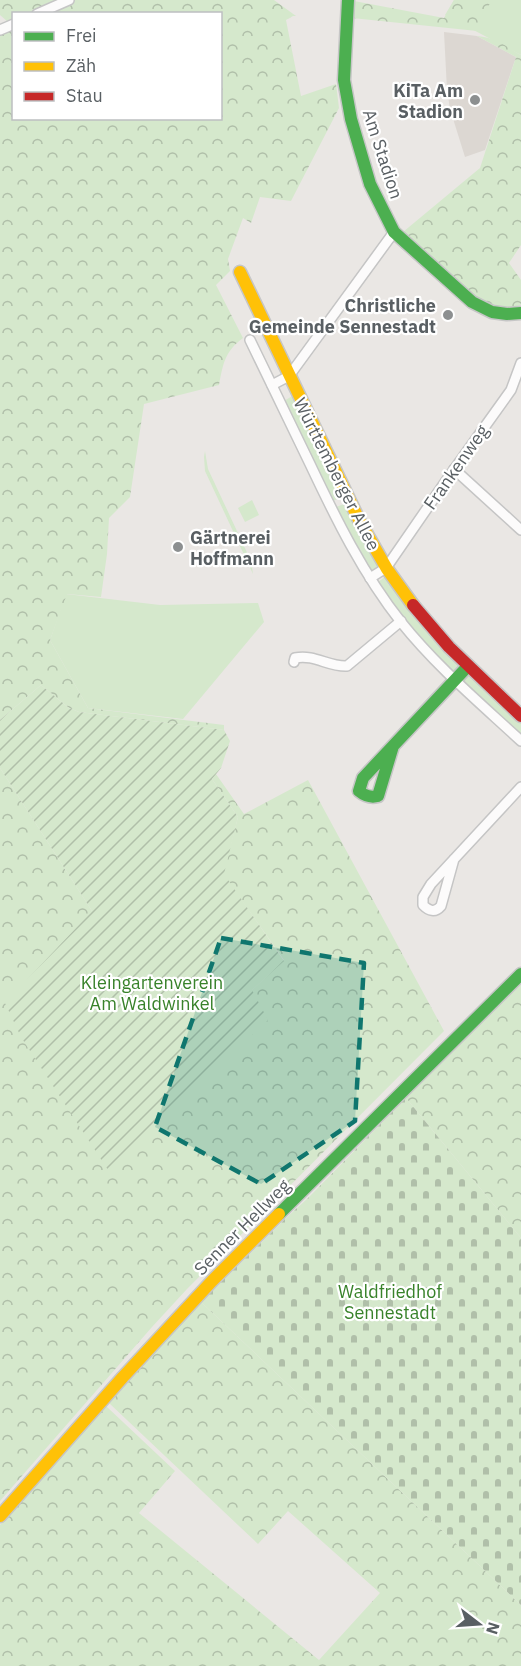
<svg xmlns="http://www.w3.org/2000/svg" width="521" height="1666" font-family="'IBM Plex Sans',sans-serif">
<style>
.education{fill:#dcd7d2}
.green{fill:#d5e8cc}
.forest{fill:url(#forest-crowns);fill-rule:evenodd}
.cemetery{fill:url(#cemetery-stones)}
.garden{fill:url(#garden-furrows)}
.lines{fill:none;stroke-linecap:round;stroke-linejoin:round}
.street-casing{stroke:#c5c5c5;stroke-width:12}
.fast-casing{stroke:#c6c6c6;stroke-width:15}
.slow-casing{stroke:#c6c6c6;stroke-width:15}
.jam-casing{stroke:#c6c6c6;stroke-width:15}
.street{stroke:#fcfbfb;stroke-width:9}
.fast{stroke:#4caf50;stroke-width:12}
.slow{stroke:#ffc107;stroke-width:12}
.jam{stroke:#c62828;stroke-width:12}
.marked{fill:#0f766e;fill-opacity:0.2;stroke:#0f766e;stroke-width:4.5;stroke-dasharray:12 8;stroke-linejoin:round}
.poi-dot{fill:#8c8f90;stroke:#fff;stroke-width:2}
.labels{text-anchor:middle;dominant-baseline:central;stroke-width:4.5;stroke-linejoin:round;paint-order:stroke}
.poi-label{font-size:18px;font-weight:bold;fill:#595f63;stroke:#fff;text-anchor:end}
.street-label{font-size:18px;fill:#595f63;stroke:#fff}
.park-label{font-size:18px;fill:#38822a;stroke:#fff}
</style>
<defs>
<pattern id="forest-crowns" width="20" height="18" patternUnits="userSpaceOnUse" patternTransform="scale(1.5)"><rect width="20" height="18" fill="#d5e8cc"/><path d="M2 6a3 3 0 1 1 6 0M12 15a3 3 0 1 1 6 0" fill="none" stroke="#b0bfa9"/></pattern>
<pattern id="cemetery-stones" width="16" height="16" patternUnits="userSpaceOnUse" patternTransform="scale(1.5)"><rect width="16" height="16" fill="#d5e8cc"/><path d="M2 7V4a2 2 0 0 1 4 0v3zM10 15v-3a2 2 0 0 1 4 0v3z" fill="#b0bfa9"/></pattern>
<pattern id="garden-furrows" width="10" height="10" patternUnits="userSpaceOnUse" patternTransform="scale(1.5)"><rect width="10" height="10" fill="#d5e8cc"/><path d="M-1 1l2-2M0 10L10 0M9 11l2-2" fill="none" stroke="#b0bfa9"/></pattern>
</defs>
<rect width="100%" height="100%" fill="#eae7e4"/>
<polygon class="education" points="444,32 477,36 516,57 485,150 465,157 450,109 447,90"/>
<g class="green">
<polygon points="454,0 521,0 521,55 445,15"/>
<polygon points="294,395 343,496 333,501 284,401"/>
<polygon points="205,451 208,469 251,561 253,574 205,471 204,457"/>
<polygon points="252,500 259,515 245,522 238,508"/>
<polygon points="347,503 380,565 372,571 354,544 336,507"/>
<path d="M386,576l74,89 -7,8c-28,-29 -52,-58 -76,-90z"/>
<polygon points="66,594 160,605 258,603 264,622 183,719 88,708 50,640"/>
<polygon points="469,674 521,720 521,735 462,682"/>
</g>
<g class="forest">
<path d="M0,0h274l22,16h-3l-7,4 15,76 35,-12 3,24 -48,93 -31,-4 -9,26 -8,-5 -15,41 2,12 -14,14 27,53c-18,13 -20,26 -24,47l-75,19 -14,93 -21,21 -2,36 -6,43 -34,-3 -17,46 38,68 136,17v5l-145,-18 -10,-4 -28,-23 -41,35v-695l8,-3 -8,-7zM14,14h206v104h-206z"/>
<polygon points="454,0 492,0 485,12 477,31 352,18 354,1 444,18"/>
<path d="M477,36c21,2 26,9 44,19v190l-12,18 12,17v25c-10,3 -22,4 -32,-1 -15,-6 -26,-18 -38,-28 -16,-14 -33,-28 -48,-44l77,-64 36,-111z"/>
<polygon points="0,768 92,911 252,990 284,960 223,874 238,817 212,779 216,774 244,814 308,780 444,1031 187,1289 152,1327 0,1501"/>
<polygon points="521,982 521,1238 406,1098"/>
<polygon points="201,1302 521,1605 521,1666 0,1666 0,1525 106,1406 175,1471 139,1513 319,1660 380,1593 288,1511 258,1544 109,1403"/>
</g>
<polygon class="cemetery" points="406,1098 521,1238 521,1605 201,1302 285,1219 308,1198"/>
<polygon class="garden" points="41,685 69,708 79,712 224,730 230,741 221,768 212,779 238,817 224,874 284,961 252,990 268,1020 110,1173 21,1037 5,1003 92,911 0,768 0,720"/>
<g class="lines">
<defs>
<g id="street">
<polyline points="37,14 69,0"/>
<polyline points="0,30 14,24"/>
<path d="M250,340c20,41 40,82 60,124 26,55 53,110 91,158 35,44 79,81 120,119"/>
<polyline points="272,385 289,376 394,232"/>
<polyline points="454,469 521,530"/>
<polyline points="370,578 386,568 448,478 511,390 521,363"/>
<path d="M294,662l1,-4c20,-4 33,9 52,8l54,-45"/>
<path d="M454,859l-13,47c-6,7 -12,5 -18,-1v-8l8,-13 90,-97"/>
</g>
<g id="fast">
<polyline points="348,0 344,80 351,119 370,184 394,232 472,302 492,312 507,314 521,313"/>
<path d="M393,746l-15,50c-8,2 -13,0 -19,-5l4,-13 105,-112"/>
<polyline points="279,1214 521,974"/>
</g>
<g id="slow">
<polyline points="240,272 360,522 387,569 413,605"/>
<polyline points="0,1516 123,1377 212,1281 279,1214"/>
</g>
<polyline id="jam" points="413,605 449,647 521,716"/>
</defs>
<use href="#street" class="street-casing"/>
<use href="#fast" class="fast-casing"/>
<use href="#slow" class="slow-casing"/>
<use href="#jam" class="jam-casing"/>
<use href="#street" class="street"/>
<use href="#fast" class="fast"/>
<use href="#slow" class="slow"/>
<use href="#jam" class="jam"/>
</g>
<path class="marked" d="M221,938l143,25 -9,158 -94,63 -106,-57z"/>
<g class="poi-dot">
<circle cx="475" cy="100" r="6"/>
<circle cx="448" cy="315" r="6"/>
<circle cx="178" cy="547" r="6"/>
</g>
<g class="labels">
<g class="poi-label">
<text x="463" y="90">KiTa Am<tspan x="463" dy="21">Stadion</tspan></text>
<text x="436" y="305">Christliche<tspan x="436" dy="21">Gemeinde Sennestadt</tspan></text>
<text x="190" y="537" text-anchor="start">Gärtnerei<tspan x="190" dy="21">Hoffmann</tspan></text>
</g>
<g class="street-label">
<text transform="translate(383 154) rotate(72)">Am Stadion</text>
<text transform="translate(456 467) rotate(-55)">Frankenweg</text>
<text transform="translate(337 474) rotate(63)">Württemberger Allee</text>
<text transform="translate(242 1227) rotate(-45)">Senner Hellweg</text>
</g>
<g class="park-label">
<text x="152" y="982">Kleingartenverein<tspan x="152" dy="21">Am Waldwinkel</tspan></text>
<text x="390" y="1291">Waldfriedhof<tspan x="390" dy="21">Sennestadt</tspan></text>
</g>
</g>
<rect x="12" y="12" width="210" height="108" fill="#ffffff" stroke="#bdbfc1" stroke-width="1.5"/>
<rect x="24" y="32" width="30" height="9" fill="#4caf50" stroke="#bdbfc1" stroke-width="1.5"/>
<text x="66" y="42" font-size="18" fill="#595f63">Frei</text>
<rect x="24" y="62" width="30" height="9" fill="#ffc107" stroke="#bdbfc1" stroke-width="1.5"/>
<text x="66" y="72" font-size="18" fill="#595f63">Zäh</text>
<rect x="24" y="92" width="30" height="9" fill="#c62828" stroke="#bdbfc1" stroke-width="1.5"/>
<text x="66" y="102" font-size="18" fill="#595f63">Stau</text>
<g transform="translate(479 1624) rotate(107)" stroke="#ffffff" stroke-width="4.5" paint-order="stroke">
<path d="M0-4.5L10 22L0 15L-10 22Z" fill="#595f63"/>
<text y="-9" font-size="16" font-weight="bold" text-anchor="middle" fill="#595f63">N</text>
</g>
</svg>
